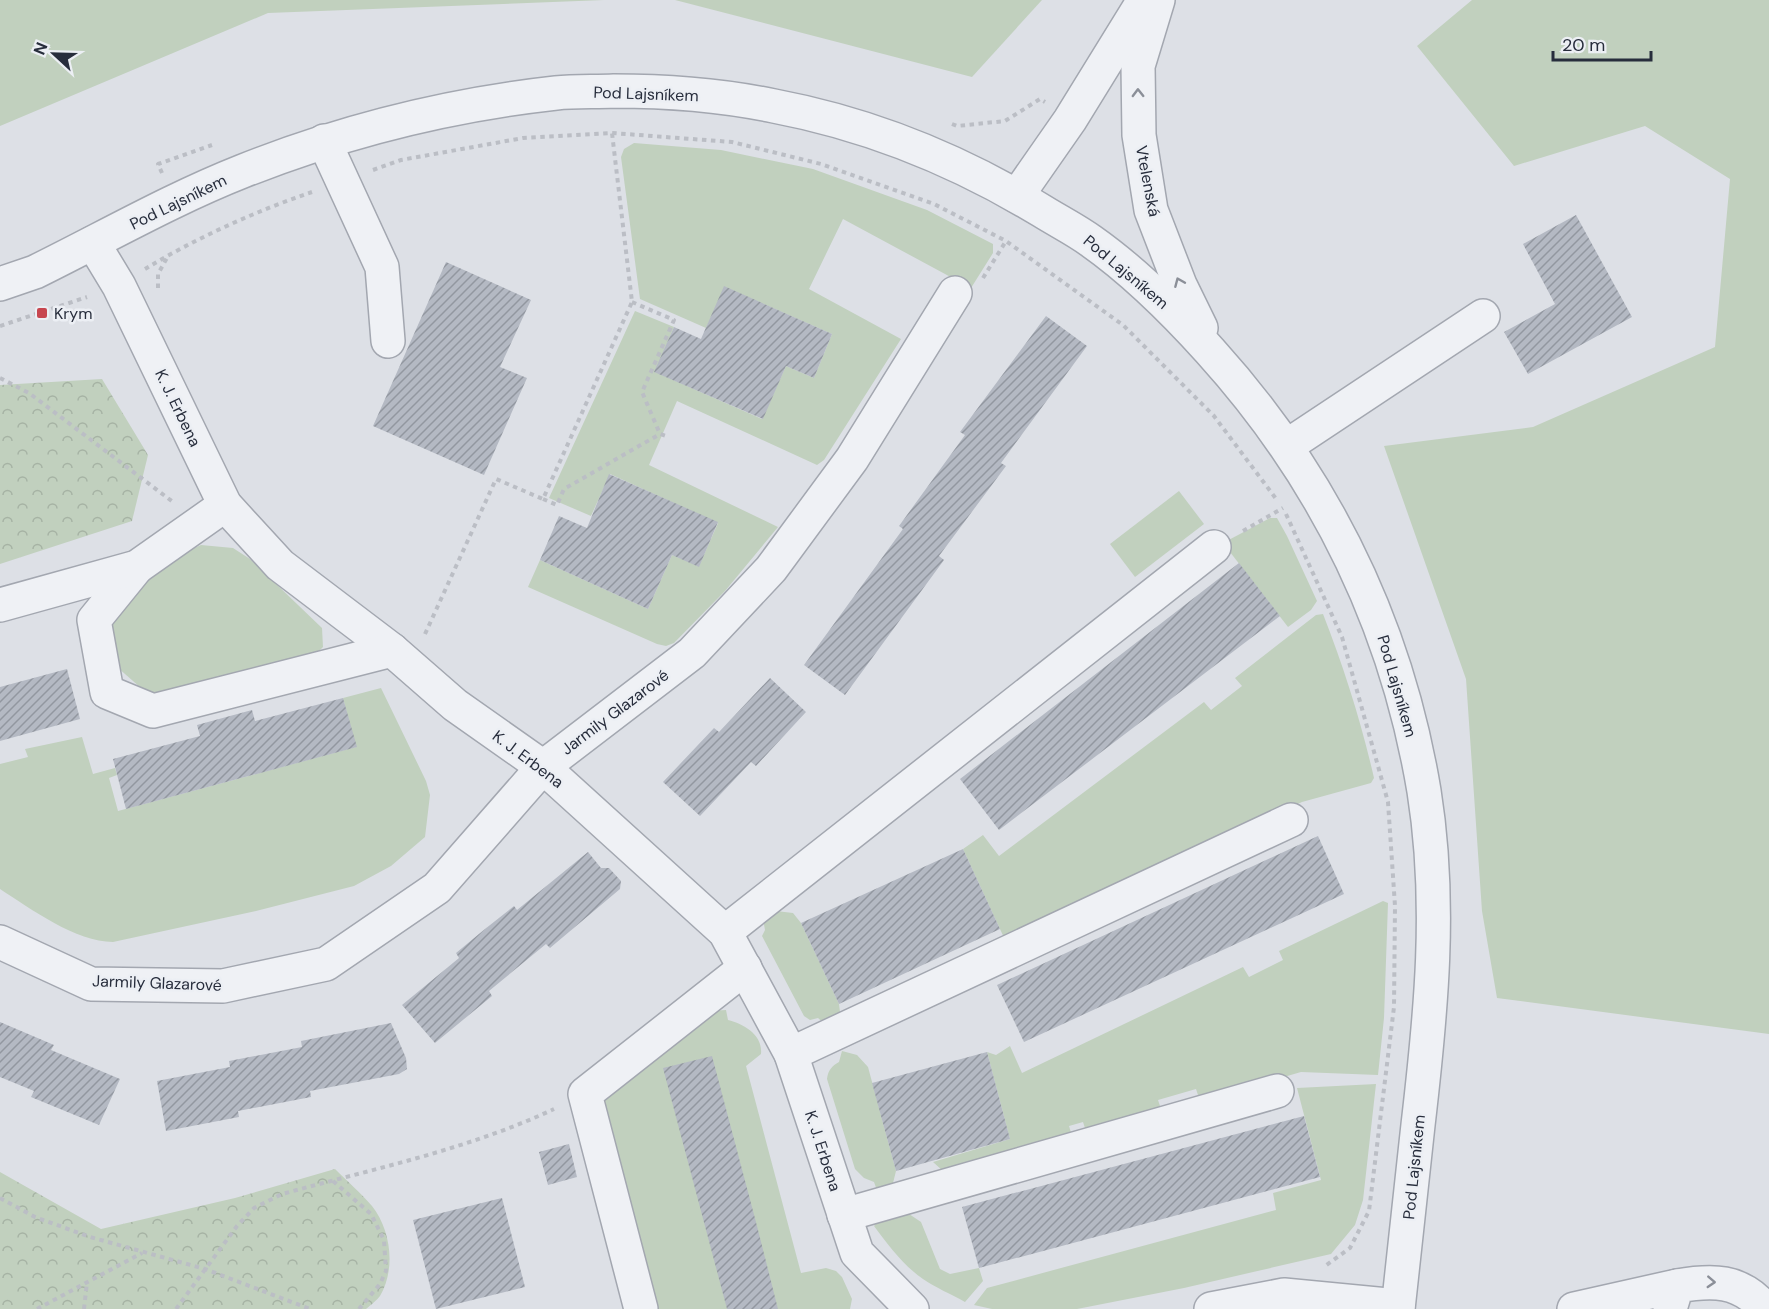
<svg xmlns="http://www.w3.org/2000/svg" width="1769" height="1309" font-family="'DM Sans',sans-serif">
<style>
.green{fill:#c1d0be}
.park{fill:url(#park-crowns)}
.building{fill:url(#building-hatch)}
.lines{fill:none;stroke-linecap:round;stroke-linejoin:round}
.minor-casing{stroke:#a3a7b0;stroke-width:36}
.path{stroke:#bbbec5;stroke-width:4;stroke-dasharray:4.5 4.5;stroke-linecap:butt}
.minor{stroke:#eff1f5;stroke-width:33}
.oneway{stroke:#8b8f98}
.poi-dot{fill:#c7464f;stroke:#eceff4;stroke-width:2}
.labels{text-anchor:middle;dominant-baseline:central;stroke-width:5;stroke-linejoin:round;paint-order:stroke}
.street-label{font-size:16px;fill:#272d3c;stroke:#eceff4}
.poi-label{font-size:16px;fill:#272d3c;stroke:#eceff4;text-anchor:start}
</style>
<defs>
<pattern id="park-crowns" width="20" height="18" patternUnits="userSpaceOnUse" patternTransform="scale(1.5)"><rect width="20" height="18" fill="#c1d0be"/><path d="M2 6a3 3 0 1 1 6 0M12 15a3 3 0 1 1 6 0" fill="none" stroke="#a6b3a4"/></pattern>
<pattern id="building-hatch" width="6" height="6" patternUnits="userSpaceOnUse" patternTransform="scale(1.5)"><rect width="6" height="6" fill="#b4b9c3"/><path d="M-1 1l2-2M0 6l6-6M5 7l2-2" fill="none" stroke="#9297a0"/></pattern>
</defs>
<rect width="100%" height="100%" fill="#dde0e6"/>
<g class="green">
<polygon points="0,0 604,0 268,13 0,126"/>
<polygon points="675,0 1042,0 972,77"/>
<polygon points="1472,0 1769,0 1769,1034 1497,998 1482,911 1466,679 1384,446 1533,427 1715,347 1730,179 1645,126 1514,166 1417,46"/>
<polygon points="634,143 721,150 813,169 927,210 993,244 993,253 971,288 843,219 809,289 901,339 824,460 817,465 677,401 649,465 778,527 725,591 674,643 666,646 657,644 528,587 540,560 648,609 672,555 699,566 718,523 610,474 591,516 549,498 635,311 674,327 655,372 762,419 786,366 814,378 832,334 725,287 706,328 640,299 621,157 624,149"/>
<polygon points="1179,491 1204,524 1135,577 1110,544"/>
<polygon points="1270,518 1277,518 1287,536 1317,601 1311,610 1288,627 1223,543"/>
<polygon points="201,545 233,548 250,559 322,628 323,647 308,662 166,697 141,688 117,667 110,627 119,606 170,559"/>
<path d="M1323,614c21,54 38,107 51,164l-3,5 -69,19 -296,140 -43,-93 20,-14 16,21 205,-154 7,8 31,-24 -7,-8 81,-63z"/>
<path d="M381,688l45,93 4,14 -5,42 -34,29 -37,20 -98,25 -143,31c-37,0 -82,-33 -113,-53v-125l28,-7 -3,-8 57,-12 11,37 22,-6 2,7 -8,3 9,33 238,-64 -13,-49z"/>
<polygon points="1383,901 1388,903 1384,1018 1378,1075 1301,1072 1200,1101 1196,1089 1158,1100 1162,1112 1087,1134 1083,1122 1069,1126 1073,1139 943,1171 933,1162 1010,1139 987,1052 996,1055 1010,1046 1022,1073 1243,967 1249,977 1283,960 1279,951"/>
<polygon points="776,911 793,913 801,923 839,1004 840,1012 836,1022 827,1026 818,1018 810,1020 804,1016 762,936 765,930 763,919"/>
<path d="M726,1010l2,10c16,4 35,15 33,34l-15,12 55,207 25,-5 10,3 6,6 10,22 -2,10h-201l-50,-212 112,-86z"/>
<path d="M842,1051l15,4 11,12 28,104 -3,12 -7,9 -8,1 -4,-11 -10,-4 -9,-9 -28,-90c1,-9 5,-13 12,-17z"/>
<polygon points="1376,1084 1363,1200 1355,1225 1331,1254 1184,1288 1077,1309 992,1309 974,1305 987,1288 1276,1210 1273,1193 1321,1180 1297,1088"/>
<path d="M894,1213l15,1 12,8 19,47 10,5 29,-6 4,13 -18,21c-14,-8 -29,-14 -42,-23 -20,-14 -35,-34 -49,-53l8,-9z"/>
</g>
<g class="park">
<polygon points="102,379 148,455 132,521 0,564 0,385"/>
<path d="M335,1169c12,12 26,24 37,37 19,24 24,63 8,90 -3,4 -9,9 -14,13h-366v-137l101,57 134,-31z"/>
</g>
<g class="building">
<polygon points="1576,215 1632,317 1528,374 1504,332 1555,304 1523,244"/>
<polygon points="446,262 531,300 500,367 527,378 484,475 373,426"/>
<polygon points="724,286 832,334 814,378 786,366 763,419 654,372 674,327 701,339"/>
<polygon points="1046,316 1087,346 1001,463 1006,466 939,556 944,560 845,695 804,665 903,529 899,526 965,435 960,432"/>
<polygon points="609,474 718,522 699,567 672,555 648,609 540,560 559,516 587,528"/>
<polygon points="1239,563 1280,616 999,830 960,779"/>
<polygon points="67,669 80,719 0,741 0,687"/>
<polygon points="770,678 806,712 756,766 751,762 700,816 663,782 714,728 719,732"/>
<polygon points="343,698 357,747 126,809 113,759 200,736 197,725 252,710 255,721"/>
<polygon points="1318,836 1344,894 1024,1042 997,985"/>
<polygon points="963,849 1000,929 839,1004 801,923"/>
<polygon points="588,852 601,868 609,868 621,881 620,889 550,948 546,944 489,991 492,996 435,1043 402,1005 459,958 456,953 485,929 514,906 517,910"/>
<polygon points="0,1022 54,1045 51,1050 120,1079 99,1125 31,1097 34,1091 0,1077"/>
<polygon points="391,1023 406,1058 407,1069 399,1074 310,1091 311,1097 238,1111 239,1117 166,1131 157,1081 230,1067 229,1061 302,1047 301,1041"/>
<polygon points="987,1052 1010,1139 896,1171 872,1083"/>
<polygon points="712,1056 757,1226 778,1309 727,1309 663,1068"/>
<polygon points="1304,1116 1320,1177 979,1268 962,1207"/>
<polygon points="569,1144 577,1177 548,1185 539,1152"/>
<polygon points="502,1198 525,1287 436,1309 413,1220"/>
</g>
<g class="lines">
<defs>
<g id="minor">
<polyline points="1158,0 1138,66 1139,135 1151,210 1180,285 1201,328"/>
<polyline points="324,141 382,267 388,341"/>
<polyline points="1017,196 1070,120 1144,0"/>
<polyline points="93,243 119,286 225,505 280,565 392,650 455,705 543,767 725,932 791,1054 857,1253 912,1309"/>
<path d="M0,284l35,-12c69,-34 137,-73 208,-101 101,-40 205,-66 313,-78 19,-2 39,-1 58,-2 54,0 107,4 160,15 95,18 186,55 268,105 16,10 34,19 49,30 44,31 83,70 119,110 114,126 186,272 214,440 18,112 7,223 -6,334 -7,61 -13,123 -20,184"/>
<polyline points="1287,446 1483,316"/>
<polyline points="137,567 94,620 107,692 153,711 392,650"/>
<polyline points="0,605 137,567 225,505"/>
<polyline points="725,932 1214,547"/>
<polyline points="0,942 91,984 223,986 326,964 437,888 543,767 692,653 771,569 852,459 955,293"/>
<polyline points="791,1054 1291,820"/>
<polyline points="844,1215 1277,1091"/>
<polyline points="641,1309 585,1094 745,968"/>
<polyline points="1211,1309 1284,1295 1398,1306"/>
<polyline points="1574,1309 1677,1286"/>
<path d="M1670,1309l7,-23c35,-6 63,-7 88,23"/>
</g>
</defs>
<use href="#minor" class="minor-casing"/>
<g class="path">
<polyline points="952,124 957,126 1005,121 1040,99 1045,102"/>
<polyline points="373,170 401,160 523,138 612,133 732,142 821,164 934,204 1006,241 1123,325 1214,416 1277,500"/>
<polyline points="162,173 158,164 212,145"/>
<path d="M145,269c51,-31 111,-58 167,-77"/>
<polyline points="983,278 1006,241"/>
<polyline points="158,288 158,274 168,256"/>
<polyline points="632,302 674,320 642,392 660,434"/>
<polyline points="0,326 87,297"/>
<polyline points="0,378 29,393 173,502"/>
<polyline points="543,499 557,505 564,489 660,434 669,437"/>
<polyline points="1286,514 1342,637 1388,802 1395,906 1394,1007 1369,1211 1350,1248 1325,1266"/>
<polyline points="1243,531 1283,508"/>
<polyline points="425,634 496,479 543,499 632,302 612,133"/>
<polyline points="333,1181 371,1214 384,1240 386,1271 380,1284 359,1309"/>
<polyline points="0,1198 35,1217 90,1237 205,1269 310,1309"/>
<polyline points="37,1309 142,1253"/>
<polyline points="84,1309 87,1282"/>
<path d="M176,1309l61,-83 17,-18 28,-14c91,-25 187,-45 272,-85"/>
</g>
<use href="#minor" class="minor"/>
</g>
<defs><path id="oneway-chevron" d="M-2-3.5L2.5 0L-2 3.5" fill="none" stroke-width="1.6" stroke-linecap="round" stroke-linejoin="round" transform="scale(1.5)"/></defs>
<g class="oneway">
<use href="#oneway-chevron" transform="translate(1138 93) rotate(-91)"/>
<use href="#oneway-chevron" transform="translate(1179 282) rotate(-113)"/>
<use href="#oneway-chevron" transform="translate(1711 1282) rotate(3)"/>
</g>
<rect class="poi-dot" x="36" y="307" width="12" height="12" rx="3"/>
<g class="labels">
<g class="street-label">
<text transform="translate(646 94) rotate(2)">Pod Lajsníkem</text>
<text transform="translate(1148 181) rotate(79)">Vtelenská</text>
<text transform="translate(178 202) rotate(-26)">Pod Lajsníkem</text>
<text transform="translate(1126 272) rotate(40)">Pod Lajsníkem</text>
<text transform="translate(178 408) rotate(64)">K. J. Erbena</text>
<text transform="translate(1397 686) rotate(74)">Pod Lajsníkem</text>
<text transform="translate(615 712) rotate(-37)">Jarmily Glazarové</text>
<text transform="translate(528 759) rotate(37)">K. J. Erbena</text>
<text transform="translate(157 983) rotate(2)">Jarmily Glazarové</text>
<text transform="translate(823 1151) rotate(72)">K. J. Erbena</text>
<text transform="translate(1414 1167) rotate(-84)">Pod Lajsníkem</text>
</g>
<g class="poi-label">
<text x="54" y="313">Krym</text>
</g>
</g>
<g transform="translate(54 54) rotate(292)" stroke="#eceff4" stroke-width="4.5" paint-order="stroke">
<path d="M0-4.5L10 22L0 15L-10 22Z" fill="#272d3c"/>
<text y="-9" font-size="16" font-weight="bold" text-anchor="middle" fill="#272d3c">N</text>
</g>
<path d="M1553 51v9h98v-9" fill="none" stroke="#272d3c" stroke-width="3"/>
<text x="1562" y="51" font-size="18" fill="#272d3c" stroke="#eceff4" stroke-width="4.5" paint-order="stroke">20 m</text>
</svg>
